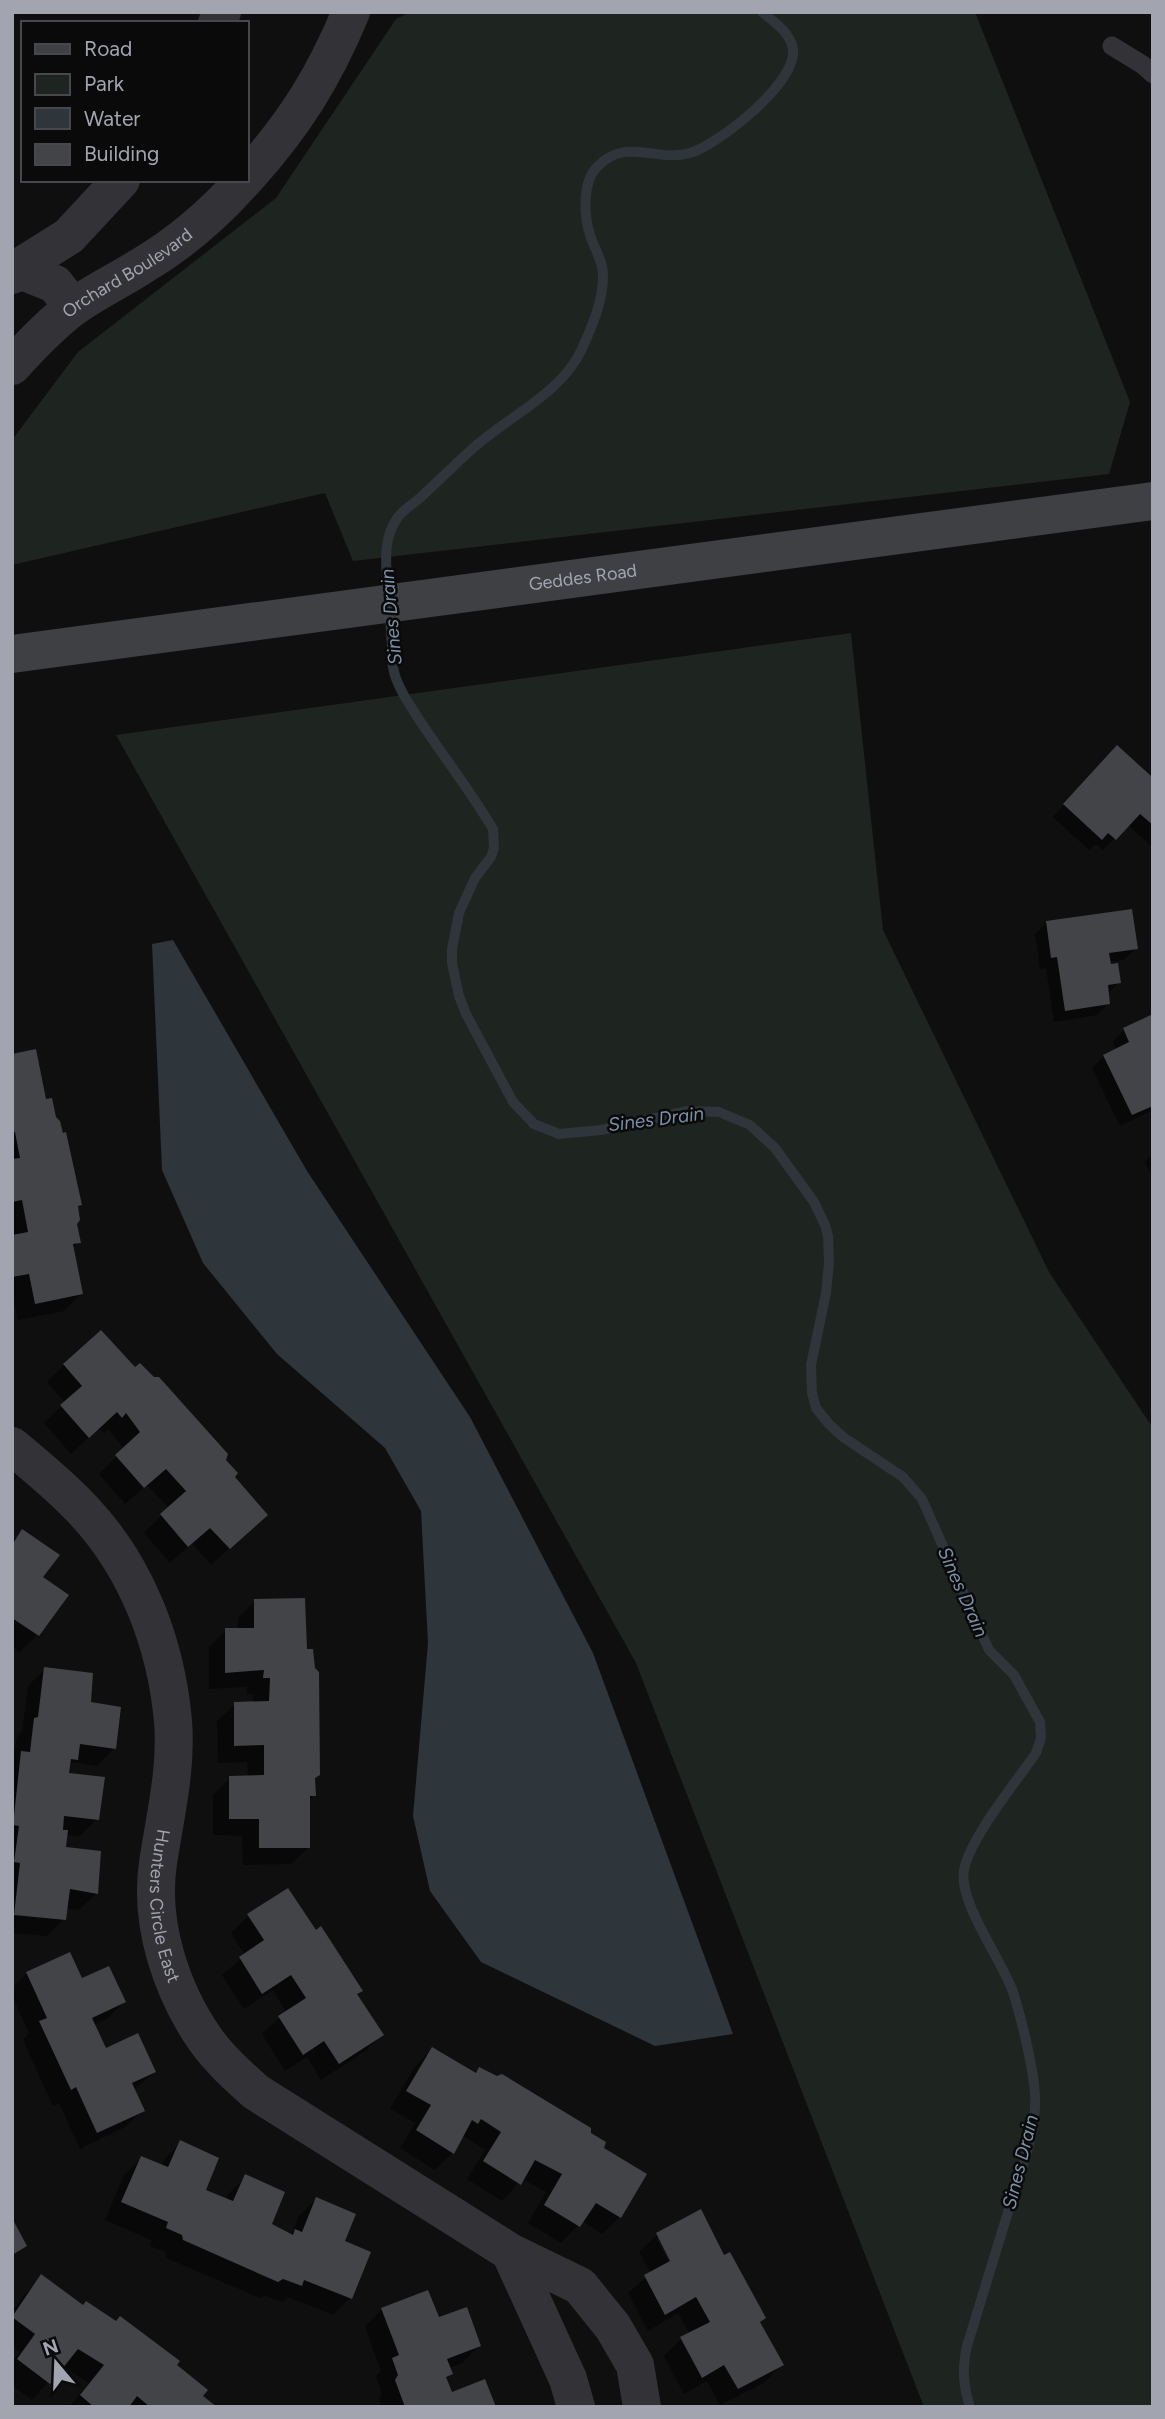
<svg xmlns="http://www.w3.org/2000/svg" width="1165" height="2419" font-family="Figtree,sans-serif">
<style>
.green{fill:#1e241f}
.water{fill:#2e353b}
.shadow{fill:#0007;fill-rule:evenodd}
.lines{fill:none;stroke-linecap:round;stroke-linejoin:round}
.stream{stroke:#2e353b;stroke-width:10}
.building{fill:#434448}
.service{stroke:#333337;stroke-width:19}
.minor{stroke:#333337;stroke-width:38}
.secondary{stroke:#3f4044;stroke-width:38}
.labels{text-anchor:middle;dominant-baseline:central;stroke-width:5;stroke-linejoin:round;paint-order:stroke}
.street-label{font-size:18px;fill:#a2a5af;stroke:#0a0a0b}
.water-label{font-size:19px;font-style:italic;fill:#7c90a7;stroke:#0a0a0b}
</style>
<rect width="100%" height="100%" fill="#0f0f10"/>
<g class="green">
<polygon points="410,12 975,12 1130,402 1109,474 353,561 325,493 12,565 12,440 78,352 276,198 396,19"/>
<polygon points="851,633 883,930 1049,1272 1153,1428 1153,2407 924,2407 636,1663 116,735"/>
</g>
<polygon class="water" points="173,940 307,1171 470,1417 593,1653 733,2034 655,2046 481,1962 430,1891 413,1816 428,1643 421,1511 385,1448 277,1354 203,1263 162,1170 152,944"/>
<g class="shadow">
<polygon points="1106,759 1151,778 1153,776 1153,843 1150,845 1128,825 1103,850 1096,844 1089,850 1053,817"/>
<polygon points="1046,923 1136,948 1124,960 1109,962 1119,982 1107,994 1108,1004 1097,1015 1054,1022 1046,968 1040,969 1035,934"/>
<polygon points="1153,1016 1153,1110 1120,1126 1092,1068 1104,1056 1116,1050 1113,1041 1124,1030"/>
<polygon points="12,1056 44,1101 80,1205 76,1208 75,1223 79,1242 72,1249 81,1294 64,1311 18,1320 12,1292"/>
<polygon points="1153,1154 1153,1180 1145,1162"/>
<polygon points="64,1365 224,1460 232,1477 248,1532 211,1565 192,1543 170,1563 144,1533 169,1508 147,1485 125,1504 99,1474 124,1449 108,1429 104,1433 99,1428 71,1454 44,1423 65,1403 47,1382"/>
<polygon points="23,1531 40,1577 37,1635 20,1652 12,1647 12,1542"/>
<polygon points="255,1601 313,1780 314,1795 308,1801 309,1847 291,1864 243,1865 242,1836 213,1835 213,1795 230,1778 248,1777 247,1762 218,1763 217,1721 235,1704 253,1703 253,1695 247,1694 247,1687 209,1689 209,1647 226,1630 238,1630 238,1618"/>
<polygon points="45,1669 89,1703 114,1748 97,1766 73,1762 68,1767 67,1775 97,1819 80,1836 66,1835 64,1848 97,1893 79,1910 65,1908 64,1919 47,1936 12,1933 12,1762 17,1737 22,1731 28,1686"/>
<polygon points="288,1890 381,2035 364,2052 321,2080 307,2057 285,2071 262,2034 286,2012 273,1990 244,2009 222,1975 245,1955 231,1933 248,1916"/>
<polygon points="27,1973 81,1980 124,2002 107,2019 94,2025 105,2050 154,2072 133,2090 143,2110 125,2127 80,2149 59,2103 53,2106 23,2040 29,2033 12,1996 12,1988"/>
<polygon points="432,2049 475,2074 480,2069 589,2134 602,2148 620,2217 602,2234 582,2221 561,2243 528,2223 546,2192 522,2179 502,2201 467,2179 485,2150 464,2136 452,2153 435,2170 400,2148 415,2123 390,2108 415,2067"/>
<polygon points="181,2142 203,2191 226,2200 228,2194 246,2177 270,2225 291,2236 299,2216 316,2199 343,2241 350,2298 333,2315 288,2297 283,2302 265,2296 260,2298 166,2258 166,2252 150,2246 151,2240 105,2220 124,2175 142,2158 161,2166 164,2160"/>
<path d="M700,2211l23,46 41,61 -5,5 23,41 -17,18 -45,23 -13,-24 -23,13 -20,-38 17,-17 9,-5 -12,-21 -30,18 -20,-38 23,-20 -12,-21 18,-17zM656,2238h4l16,29 -3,2z"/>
<polygon points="42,2277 82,2307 175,2366 201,2397 214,2407 69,2407 89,2383 62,2366 32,2400 12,2385 12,2362 20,2352 12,2347 12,2312 25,2294"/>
<polygon points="382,2309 438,2319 479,2346 462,2363 449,2368 451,2374 445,2379 451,2394 494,2407 382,2407 379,2399 382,2394 376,2376 381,2371 365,2327"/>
</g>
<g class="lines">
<path class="stream" d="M762,12c12,10 28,20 31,37 4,34 -74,95 -103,104 -34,10 -63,-17 -93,14 -15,15 -13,49 -7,68 4,13 14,28 13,41 0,26 -11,50 -21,73 -20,43 -69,65 -104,95 -19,16 -37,35 -56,52 -7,7 -18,13 -24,21 -16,21 -12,50 -10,74 1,18 3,36 4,55 1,7 0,15 1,21 3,19 17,38 27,54 24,36 51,71 73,108l1,19 -3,9 -16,21 -16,35 -7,36v14l7,33 7,18 47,88 21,22 25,10 42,-4 87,-19 31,1 31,13 25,23 39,54 11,23 3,11 1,27 -3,30 -15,72 1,28 4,15 13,16 14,13 60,40 19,22 67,151 25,25 26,47 1,16 -5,15c-20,29 -66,85 -72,117 -6,32 38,90 49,122 8,25 21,78 22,104 2,34 -13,71 -23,103 -15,49 -30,98 -45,147 -5,22 -4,39 3,61"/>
</g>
<g class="building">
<polygon points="1117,745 1151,776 1153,774 1153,825 1140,814 1116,840 1108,833 1102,840 1063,804"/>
<polygon points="1132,909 1138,949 1109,953 1111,964 1118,963 1121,983 1108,985 1110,1004 1065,1011 1057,957 1051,958 1046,921"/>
<polygon points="1153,1014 1153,1106 1132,1115 1103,1055 1129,1042 1123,1028"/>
<polygon points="36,1049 46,1099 52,1098 56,1117 60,1121 63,1133 66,1132 82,1205 78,1206 80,1220 77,1224 81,1243 73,1244 83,1294 35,1304 29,1274 12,1277 12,1235 28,1232 22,1200 12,1202 12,1159 20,1158 15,1132 12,1133 12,1054"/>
<polygon points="101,1330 135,1367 140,1363 154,1377 159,1377 228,1454 226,1460 238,1473 235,1477 268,1515 230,1549 210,1528 188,1547 160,1514 186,1491 166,1469 144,1488 115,1455 140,1432 126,1413 122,1418 117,1412 89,1438 60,1405 82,1386 63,1364"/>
<polygon points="22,1529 60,1555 43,1577 69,1595 39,1636 12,1618 12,1545"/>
<polygon points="305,1598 307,1649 313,1649 315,1668 319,1672 320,1775 315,1778 316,1796 310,1796 310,1848 259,1848 259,1819 229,1819 229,1776 264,1775 264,1745 234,1746 234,1702 269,1701 270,1678 263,1678 264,1670 225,1673 225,1628 254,1628 254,1599"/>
<polygon points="44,1667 93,1673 91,1702 121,1707 116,1749 80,1744 78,1760 71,1759 69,1773 105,1777 99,1820 64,1816 63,1830 68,1830 66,1847 101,1851 98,1894 70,1889 66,1920 14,1915 20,1863 14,1862 19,1826 13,1825 21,1751 30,1752 34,1718 38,1717"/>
<polygon points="288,1888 316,1930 321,1926 363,1991 357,1994 384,2035 339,2064 324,2041 303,2055 278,2016 306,1998 291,1975 262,1994 239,1957 264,1940 247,1914"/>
<polygon points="70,1952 82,1978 109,1966 126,2002 92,2018 106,2048 138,2033 156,2072 132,2083 145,2111 97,2133 76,2087 71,2090 39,2021 47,2018 26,1972"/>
<polygon points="432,2047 476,2073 479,2067 497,2076 502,2074 591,2128 591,2133 606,2142 604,2148 647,2174 621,2218 596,2203 580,2227 544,2205 562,2174 535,2160 521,2185 483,2161 501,2132 481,2119 478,2124 472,2120 454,2154 416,2130 431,2105 406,2091"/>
<polygon points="180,2140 219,2158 206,2190 233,2201 245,2174 285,2192 272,2224 293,2235 295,2229 302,2232 316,2197 356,2214 345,2241 371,2252 352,2299 304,2280 302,2286 283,2279 278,2282 183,2240 182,2235 166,2228 168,2222 121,2202 141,2156 168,2167"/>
<polygon points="701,2209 724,2255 730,2252 766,2318 760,2322 784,2365 738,2389 724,2365 702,2378 680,2337 710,2322 696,2297 665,2315 644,2275 670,2261 656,2233"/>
<polygon points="12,2218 27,2246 12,2255"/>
<polygon points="41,2274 83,2305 86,2301 116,2321 120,2316 180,2361 177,2365 208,2390 203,2396 217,2407 150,2407 137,2396 129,2407 94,2407 80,2395 104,2365 78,2349 50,2384 17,2359 35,2334 12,2317"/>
<polygon points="428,2290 439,2317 467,2307 481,2346 447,2359 453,2374 446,2377 452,2392 485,2379 496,2407 405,2407 395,2380 398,2375 392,2358 399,2355 381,2308"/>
</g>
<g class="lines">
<polyline class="service" points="1112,46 1143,65 1153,74"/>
<g class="minor">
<polyline points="217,23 222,12"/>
<path d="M247,177c48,-54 76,-98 104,-165"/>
<polyline points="12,267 55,284 73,307"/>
<polyline points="12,275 18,268 69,236 121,180"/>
<path id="s1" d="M12,366c19,-21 37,-40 59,-57 21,-16 47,-28 69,-42 39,-23 74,-53 104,-87"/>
<path id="s2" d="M12,1446c25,21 50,41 71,64 54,57 83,134 90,211 4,48 -8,95 -15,142 -9,60 13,127 47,176 14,20 33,37 51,53l254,160 70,34 33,41 22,38 7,42"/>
<polyline points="510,2252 568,2379 576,2407"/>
</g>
<path class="secondary" id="s3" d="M12,654l1141,-153"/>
</g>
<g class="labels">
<g class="street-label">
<text stroke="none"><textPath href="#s1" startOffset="149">Orchard Boulevard</textPath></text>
<text stroke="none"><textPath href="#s3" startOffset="576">Geddes Road</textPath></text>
<text stroke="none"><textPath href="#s2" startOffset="516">Hunters Circle East</textPath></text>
</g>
<g class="water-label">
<text transform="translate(391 617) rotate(-95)">Sines Drain</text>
<text transform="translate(656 1119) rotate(-7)">Sines Drain</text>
<text transform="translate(963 1592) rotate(66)">Sines Drain</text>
<text transform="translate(1020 2162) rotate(-76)">Sines Drain</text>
</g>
</g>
<rect width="1165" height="2419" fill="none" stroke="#a2a5af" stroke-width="28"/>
<rect x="21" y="21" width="228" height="161" fill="#0a0a0b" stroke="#47484d" stroke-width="2"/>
<rect x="35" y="44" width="35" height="10" fill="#3f4044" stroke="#47484d" stroke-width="2"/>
<text x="84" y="56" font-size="21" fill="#a2a5af">Road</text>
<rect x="35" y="74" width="35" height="21" fill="#1e241f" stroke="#47484d" stroke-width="2"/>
<text x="84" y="91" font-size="21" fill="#a2a5af">Park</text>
<rect x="35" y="108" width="35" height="21" fill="#2e353b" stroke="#47484d" stroke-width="2"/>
<text x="84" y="126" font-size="21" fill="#a2a5af">Water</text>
<rect x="35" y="144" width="35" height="21" fill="#434448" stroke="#47484d" stroke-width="2"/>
<text x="84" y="161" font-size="21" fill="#a2a5af">Building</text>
<g transform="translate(56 2363) rotate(341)" stroke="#0a0a0b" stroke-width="5" paint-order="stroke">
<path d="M0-5L12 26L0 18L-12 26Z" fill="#a2a5af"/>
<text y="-10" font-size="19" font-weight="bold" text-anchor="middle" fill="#a2a5af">N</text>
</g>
</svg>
